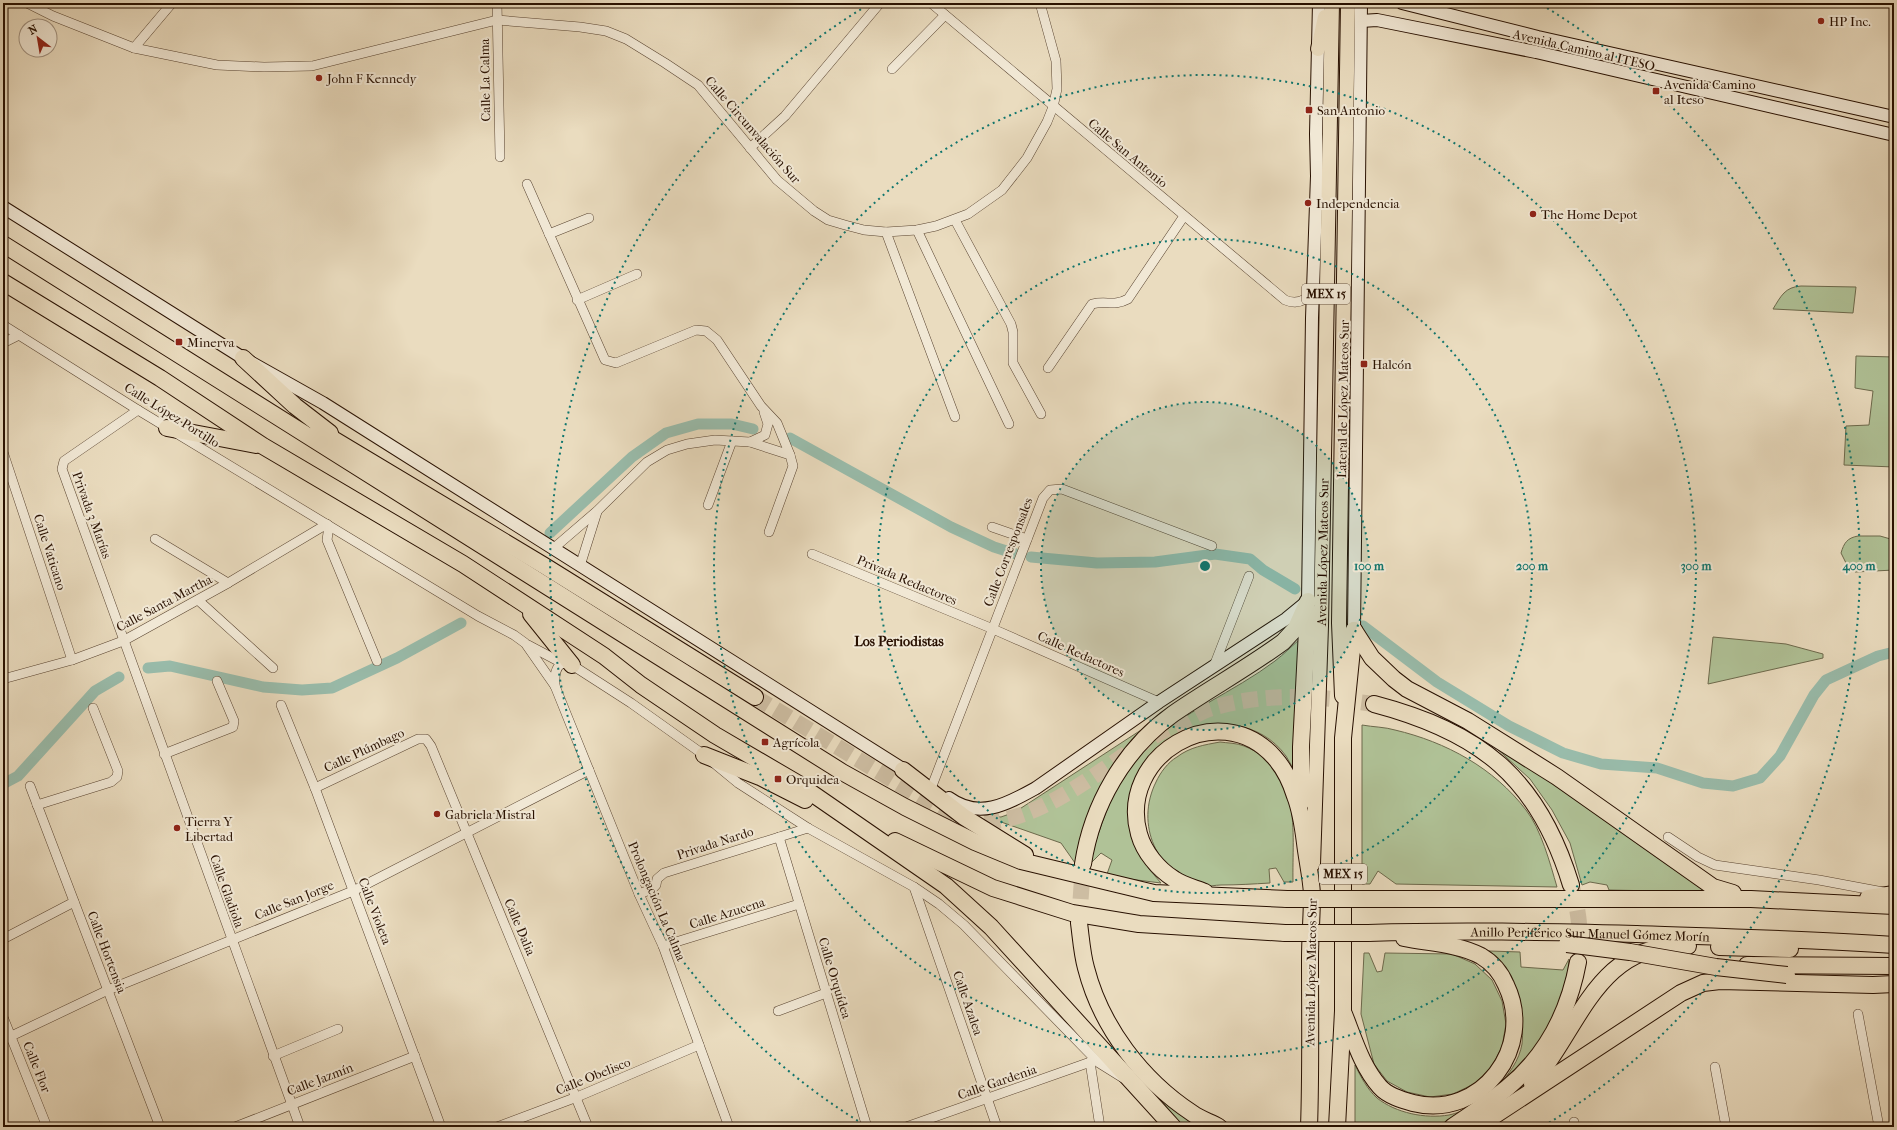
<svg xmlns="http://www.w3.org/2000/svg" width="1897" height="1130" font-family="'IM FELL French Canon',serif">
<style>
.green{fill:#b0c297;stroke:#6c694c}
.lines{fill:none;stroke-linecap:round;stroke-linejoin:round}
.canal{stroke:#99bcab;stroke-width:11}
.highway-tunnel{stroke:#cdbda2;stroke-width:16;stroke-dasharray:16 8;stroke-linecap:butt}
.street-casing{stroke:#584330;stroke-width:10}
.secondary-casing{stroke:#281000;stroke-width:14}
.primary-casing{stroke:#281000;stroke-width:16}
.highway-casing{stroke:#281000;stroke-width:18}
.street{stroke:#f1e8d5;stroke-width:9}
.secondary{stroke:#f1e8d5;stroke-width:12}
.primary{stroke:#eadcbf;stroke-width:14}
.highway{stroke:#eadcbf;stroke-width:16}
.highway-bridge-casing{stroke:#281000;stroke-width:18;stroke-linecap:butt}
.highway-bridge{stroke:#eadcbf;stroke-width:16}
.ring{fill:none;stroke:#0f766e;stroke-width:2;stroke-dasharray:2 4}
.poi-dot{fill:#8f2418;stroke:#f1e8d5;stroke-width:1.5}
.labels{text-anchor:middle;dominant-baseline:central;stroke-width:4;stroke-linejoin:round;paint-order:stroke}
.shield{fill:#f1e8d5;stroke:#645140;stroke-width:1}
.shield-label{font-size:12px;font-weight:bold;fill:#281000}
.poi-label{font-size:13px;fill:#281000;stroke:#f1e8d5;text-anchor:start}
.street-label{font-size:13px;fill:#281000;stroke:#f1e8d5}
.neighbourhood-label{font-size:14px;font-weight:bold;fill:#281000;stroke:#f1e8d5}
.centre{fill:#0f766e;stroke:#f1e8d5;stroke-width:2}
.ring-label{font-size:12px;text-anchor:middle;font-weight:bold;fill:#0f766e;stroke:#f1e8d5;stroke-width:4;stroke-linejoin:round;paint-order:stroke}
</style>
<rect width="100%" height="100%" fill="#eadcbf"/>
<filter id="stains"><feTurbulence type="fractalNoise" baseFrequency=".005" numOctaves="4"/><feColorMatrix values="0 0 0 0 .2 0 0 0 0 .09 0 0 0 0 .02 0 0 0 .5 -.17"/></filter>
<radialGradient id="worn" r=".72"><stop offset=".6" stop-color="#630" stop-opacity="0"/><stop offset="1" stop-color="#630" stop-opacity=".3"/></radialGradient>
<g class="green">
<path d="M1801,286l55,1 -3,26 -80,-4c8,-13 12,-22 28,-23z"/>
<polygon points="1856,356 1894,357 1894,467 1844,465 1846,426 1869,425 1873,391 1855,388"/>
<path d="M1858,536h22l14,4v30l-39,2 -9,-9 -5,-10c3,-10 6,-15 17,-17z"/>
<polygon points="1713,637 1786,644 1823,654 1823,658 1708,684"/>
<path d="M1300,639l-3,136c-4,-6 -7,-13 -11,-19 -25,-35 -74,-40 -110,-21 -9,4 -16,13 -24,19l-16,92 13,23 12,14 -32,-4 -22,-5 5,-14 -11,-7 -12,12c10,-37 27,-89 55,-117 38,-36 90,-56 131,-87 9,-7 17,-15 25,-22z"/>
<polygon points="1158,719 1083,833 1075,863 1061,843 984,816 1001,817 1015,812"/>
<path d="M1362,725c11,2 23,2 33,5 51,12 99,38 131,80 15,19 24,53 31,77l-161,-3 -18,-13 -8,13h-8z"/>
<path d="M1220,742c7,1 17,1 24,4 59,24 48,84 49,136h-9l-8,-14 -7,1 1,14c-17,1 -33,2 -49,2 -6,0 -13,2 -18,1 -47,-12 -68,-62 -47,-104 4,-9 12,-20 21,-25 13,-10 27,-12 43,-15z"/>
<polygon points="1494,746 1529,767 1706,892 1609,890 1607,885 1590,882 1582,885 1570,843 1552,810 1530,779"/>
<path d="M1489,951l31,1 1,15 42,3 6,-11 -1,11 -10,41 -32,55 -78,61h-93v-62c6,12 12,24 22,33 19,15 48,21 72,17 30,-6 68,-40 73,-71 1,-11 1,-22 -1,-33 -3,-24 -13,-44 -32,-60z"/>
<polygon points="1364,953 1369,953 1377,972 1382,971 1385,953 1452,954 1475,964 1492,980 1502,1001 1506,1024 1502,1047 1491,1068 1474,1084 1453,1094 1430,1097 1407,1092 1387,1081 1374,1064 1361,1014"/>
<polygon points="1159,1098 1186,1118 1204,1127 1184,1127"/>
</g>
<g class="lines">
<g class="canal">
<polyline points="790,438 951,527 994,547 1016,554"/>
<polyline points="550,533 632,457 666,433 698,424 732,424 753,429"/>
<polyline points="1031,557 1097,563 1155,562 1215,554 1250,559 1263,570 1295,589"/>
<polyline points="1363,626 1437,682 1509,726 1563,753 1601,764 1657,768 1703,783 1733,786 1760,778 1780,756 1814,695 1826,680 1878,656 1894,652"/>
<polyline points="148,668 170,666 263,687 302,690 332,688 397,658 461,623"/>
<polyline points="3,784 18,776 95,691 119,677"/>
</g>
<g class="highway-tunnel">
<path d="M755,697l207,125c74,8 133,-51 192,-86 10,-6 20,-10 30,-15 9,-4 18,-10 28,-13 57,-16 104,-12 162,-4"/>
<path d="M1572,887c7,26 10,48 6,75"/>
<polyline points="1079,923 1083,864"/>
</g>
<defs>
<g id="street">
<polyline points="27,3 53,16 134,48 217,65 264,67 312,66 497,20 580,27 606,31 626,39 665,63 698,85 777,180 814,211 828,220 845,225 864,230 886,232 917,230 936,226 968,214 1002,190 1027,158 1047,122 1053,107 1057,89 1056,61 1040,3"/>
<polyline points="497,3 500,157"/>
<path d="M931,3l354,297c12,5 21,1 28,-9"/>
<polyline points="134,48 172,3"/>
<polyline points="892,69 945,15"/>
<polyline points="750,148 785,116 880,3"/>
<polyline points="527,184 605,360 616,363 696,330 706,331 717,340 761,406 777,423 790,455"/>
<polyline points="955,220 1011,324 1013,332 1013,363 1041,414"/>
<polyline points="917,230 1009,424"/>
<polyline points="886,232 955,417"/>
<polyline points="549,234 589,218"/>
<polyline points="577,300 637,274"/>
<polyline points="3,325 138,410 478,616 514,635 525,643 555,686 639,894 663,946 729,1127"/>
<polyline points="3,343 19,335"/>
<path d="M1048,368l44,-64c15,-4 21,3 36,-5l56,-83"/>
<polyline points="138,410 64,461 62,469 300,1127"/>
<polyline points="750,442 765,435 768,424 764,412"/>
<polyline points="3,452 72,660"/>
<polyline points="708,505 732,441"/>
<polyline points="329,526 327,540 377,661"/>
<polyline points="992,527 1027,539"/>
<polyline points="155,539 228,583"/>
<polyline points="554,548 597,511 647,462 667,450 687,444 715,440 750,442 790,455 793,466 769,532"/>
<polyline points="812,554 993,629 1159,702"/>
<polyline points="580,566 597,512"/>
<polyline points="198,600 273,668"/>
<polyline points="528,645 562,663"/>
<polyline points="1214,666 1249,576"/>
<polyline points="3,679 72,660 123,641 228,583 327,524"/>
<path d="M555,686c0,-9 -1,-17 7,-23l10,2 59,38 73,52 34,28 70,45 106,59 25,17 25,21 135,138 24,15"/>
<polyline points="281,705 315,788 441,1127"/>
<polyline points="164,754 233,727 234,721 217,681"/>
<polyline points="30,786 160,1127"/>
<polyline points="932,786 1043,498 1050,490 1062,489 1212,546"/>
<polyline points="315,788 418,739 426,739 431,746 588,1127"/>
<polyline points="37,805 111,782 117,777 118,771 93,708"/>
<polyline points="779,837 867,1127"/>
<polyline points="1668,837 1698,857 1715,865 1819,880 1883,892"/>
<polyline points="914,887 997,1127"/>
<polyline points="639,894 652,889 656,885 657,879 664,873 808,828"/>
<polyline points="3,939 74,902"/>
<polyline points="663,946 799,904"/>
<polyline points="778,1011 826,993"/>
<polyline points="1858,1014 1879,1127"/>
<polyline points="3,1017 47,1127"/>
<polyline points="3,1040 108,990 353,891 589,770"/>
<polyline points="273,1056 338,1029"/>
<polyline points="1090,1062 1100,1127"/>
<polyline points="1715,1067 1726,1127"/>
<polyline points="1574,1122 1575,1127"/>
<polyline points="235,1127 415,1056"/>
<polyline points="497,1127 577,1097 699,1045"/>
<polyline points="906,1127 1096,1060"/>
</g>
<g id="secondary">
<polyline points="1402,3 1538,37 1894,117"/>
<polyline points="1361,21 1377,20 1536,52 1894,135"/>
<polyline points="3,207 243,358 323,403 909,773"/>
<polyline points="1354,630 1361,3"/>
<path d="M949,798c30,22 58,6 87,-10l123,-86 127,-83 22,-18 4,-283 5,-142 -1,-42 3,-131"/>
</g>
<g id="primary">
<polyline points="1318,49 1325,17"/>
<polyline points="1342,696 1339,623 1348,3"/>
<path id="s1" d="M1313,864l8,-238 11,-623"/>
</g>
<g id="highway">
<polyline points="3,244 842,772 905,807 975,842 1021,861 1154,893 1287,899"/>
<polyline points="3,282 160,378 263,446 463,564 604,656 641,685 715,735 797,783 946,886 991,927 1173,1127"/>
<polyline points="243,358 295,406 330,433"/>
<polyline points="167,428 256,445"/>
<polyline points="318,430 543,565 755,697"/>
<polyline points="531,614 572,665"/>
<polyline points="1354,630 1372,658 1394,679 1407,689 1468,721 1557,777 1713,887 1733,893"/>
<path d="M1374,704c106,28 164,73 197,181"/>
<polyline points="704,755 760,777 805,800"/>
<polyline points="903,770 964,817 1025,855"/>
<polyline points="1301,803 1301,747 1308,610"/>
<polyline points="895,841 993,888 1072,913 1139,924 1285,933"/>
<path d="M1083,864c9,-59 41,-115 90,-150 36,-25 75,-46 110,-72l13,-14 12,-27"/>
<path d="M1205,892c-10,-4 -23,-7 -31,-13 -16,-10 -30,-27 -35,-45 -22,-78 79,-139 135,-77 10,11 17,26 21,39 6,15 8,31 10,47 2,17 6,34 7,51 0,21 -2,43 -2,65 0,56 1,112 -1,168"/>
<polyline points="1868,898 1894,894"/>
<polyline points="1369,899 1751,899 1894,906"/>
<path d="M1079,923c2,15 3,31 7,45 15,59 56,112 106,145 8,6 18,9 27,14"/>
<path id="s2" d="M1368,933c90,-3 179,-1 269,1 86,3 171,5 257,11"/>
<polyline points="1719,947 1790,949"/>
<polyline points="1747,965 1894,966"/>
<path d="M1344,1014c10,25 18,53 36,73 8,9 22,13 33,16 68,17 123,-56 93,-118 -5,-12 -13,-22 -25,-29 -22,-12 -53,-13 -77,-18"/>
<path d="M1532,1084c48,-56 65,-143 156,-138"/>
<polyline points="1337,1127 1343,1011 1343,738 1354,630"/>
<path d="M1452,1127c19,-13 38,-25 55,-39 39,-32 62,-77 71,-126"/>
<polyline points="1477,1127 1681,993 1703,983 1720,981 1873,985 1894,984"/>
</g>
</defs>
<use href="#street" class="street-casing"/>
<use href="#secondary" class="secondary-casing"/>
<use href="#primary" class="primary-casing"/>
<use href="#highway" class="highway-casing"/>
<use href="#street" class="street"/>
<use href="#secondary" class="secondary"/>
<use href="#primary" class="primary"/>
<use href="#highway" class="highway"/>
<defs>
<g id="highway-bridge">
<polyline points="1287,899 1369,899"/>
<polyline points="1285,933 1368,933"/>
<polyline points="1567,944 1630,952 1716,967 1787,975"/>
</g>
</defs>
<use href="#highway-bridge" class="highway-bridge-casing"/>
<use href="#highway-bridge" class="highway-bridge"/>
</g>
<circle cx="1205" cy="566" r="164" fill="#0f766e" fill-opacity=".12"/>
<g class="ring">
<circle cx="1205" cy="566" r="164"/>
<circle cx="1205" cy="566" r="327"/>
<circle cx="1205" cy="566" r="491"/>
<path d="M868 1127A654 654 0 0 1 868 5M1542 5A654 654 0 0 1 1542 1127"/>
</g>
<g class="poi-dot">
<circle cx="1821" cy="21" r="4"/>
<circle cx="319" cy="78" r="4"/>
<rect x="1652" y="87" width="8" height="8" rx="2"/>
<rect x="1305" y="106" width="8" height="8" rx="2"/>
<circle cx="1308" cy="203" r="4"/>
<circle cx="1533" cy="214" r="4"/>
<rect x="175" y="338" width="8" height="8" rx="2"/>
<rect x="1360" y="360" width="8" height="8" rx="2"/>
<rect x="761" y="738" width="8" height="8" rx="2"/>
<rect x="774" y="775" width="8" height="8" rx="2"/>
<circle cx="437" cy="814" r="4"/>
<circle cx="177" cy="828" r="4"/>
</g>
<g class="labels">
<g class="shield">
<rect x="1302" y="284" width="48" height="20" rx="3"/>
<rect x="1319" y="864" width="48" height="20" rx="3"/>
</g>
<g class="shield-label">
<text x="1326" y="294">MEX 15</text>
<text x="1343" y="874">MEX 15</text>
</g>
<g class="poi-label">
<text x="1829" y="21">HP Inc.</text>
<text x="327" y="78">John F Kennedy</text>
<text x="1664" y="84">Avenida Camino<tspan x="1664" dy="15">al Iteso</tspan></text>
<text x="1317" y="110">San Antonio</text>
<text x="1316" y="203">Independencia</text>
<text x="1541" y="214">The Home Depot</text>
<text x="187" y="342">Minerva</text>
<text x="1372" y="364">Halcón</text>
<text x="773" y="742">Agrícola</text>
<text x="786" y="779">Orquidea</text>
<text x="445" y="814">Gabriela Mistral</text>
<text x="185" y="821">Tierra Y<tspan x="185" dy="15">Libertad</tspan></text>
</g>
<g class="street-label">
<text transform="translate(1584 50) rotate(13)">Avenida Camino al ITESO</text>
<text transform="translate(485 80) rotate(-91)">Calle La Calma</text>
<text transform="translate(753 130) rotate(49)">Calle Circunvalación Sur</text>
<text transform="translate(1128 153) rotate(40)">Calle San Antonio</text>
<text transform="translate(1343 399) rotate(-89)">Lateral de López Mateos Sur</text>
<text transform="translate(172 415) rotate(32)">Calle López Portillo</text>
<text transform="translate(92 515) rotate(70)">Privada 3 Marías</text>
<text transform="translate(50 552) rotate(72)">Calle Vaticano</text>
<text transform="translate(1008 552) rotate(-69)">Calle Corresponsales</text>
<text stroke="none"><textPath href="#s1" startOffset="312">Avenida López Mateos Sur</textPath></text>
<text transform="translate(907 580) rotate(23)">Privada Redactores</text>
<text transform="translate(164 603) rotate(-28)">Calle Santa Martha</text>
<text transform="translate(1081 654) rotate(24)">Calle Redactores</text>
<text transform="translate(364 750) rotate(-25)">Calle Plúmbago</text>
<text transform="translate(715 843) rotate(-18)">Privada Nardo</text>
<text transform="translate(227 891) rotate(70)">Calle Gladiola</text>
<text transform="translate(294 900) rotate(-22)">Calle San Jorge</text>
<text transform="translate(657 901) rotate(67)">Prolongación La Calma</text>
<text transform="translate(375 911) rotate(69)">Calle Violeta</text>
<text transform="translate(727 913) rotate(-17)">Calle Azucena</text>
<text transform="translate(520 927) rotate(67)">Calle Dalia</text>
<text stroke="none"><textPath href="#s2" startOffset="222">Anillo Periférico Sur Manuel Gómez Morín</textPath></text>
<text transform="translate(107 952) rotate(69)">Calle Hortensia</text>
<text transform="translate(1311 972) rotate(-89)">Avenida López Mateos Sur</text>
<text transform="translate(835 978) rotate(73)">Calle Orquídea</text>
<text transform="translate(968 1003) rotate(71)">Calle Azalea</text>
<text transform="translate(37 1067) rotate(68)">Calle Flor</text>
<text transform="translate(593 1076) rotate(-22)">Calle Obelisco</text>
<text transform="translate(320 1079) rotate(-21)">Calle Jazmín</text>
<text transform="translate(997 1082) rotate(-19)">Calle Gardenia</text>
</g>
<g class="neighbourhood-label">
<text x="899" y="641">Los Periodistas</text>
</g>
</g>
<circle cx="1205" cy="566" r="6" class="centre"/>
<g class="ring-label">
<text x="1369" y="570">100 m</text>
<text x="1532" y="570">200 m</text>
<text x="1696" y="570">300 m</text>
<text x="1859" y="570">400 m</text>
</g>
<rect width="1897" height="1130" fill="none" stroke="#eadcbf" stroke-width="16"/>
<rect x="4" y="4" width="1889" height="1122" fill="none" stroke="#281000" stroke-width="2"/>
<rect x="8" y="8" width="1881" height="1114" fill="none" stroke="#281000"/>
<g transform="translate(38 38) rotate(329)"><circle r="19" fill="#f1e8d5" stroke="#a19280"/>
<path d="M0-3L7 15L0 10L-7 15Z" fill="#8f2418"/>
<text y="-6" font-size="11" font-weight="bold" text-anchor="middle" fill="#281000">N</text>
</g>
<rect width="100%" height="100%" filter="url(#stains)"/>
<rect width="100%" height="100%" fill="url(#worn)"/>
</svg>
